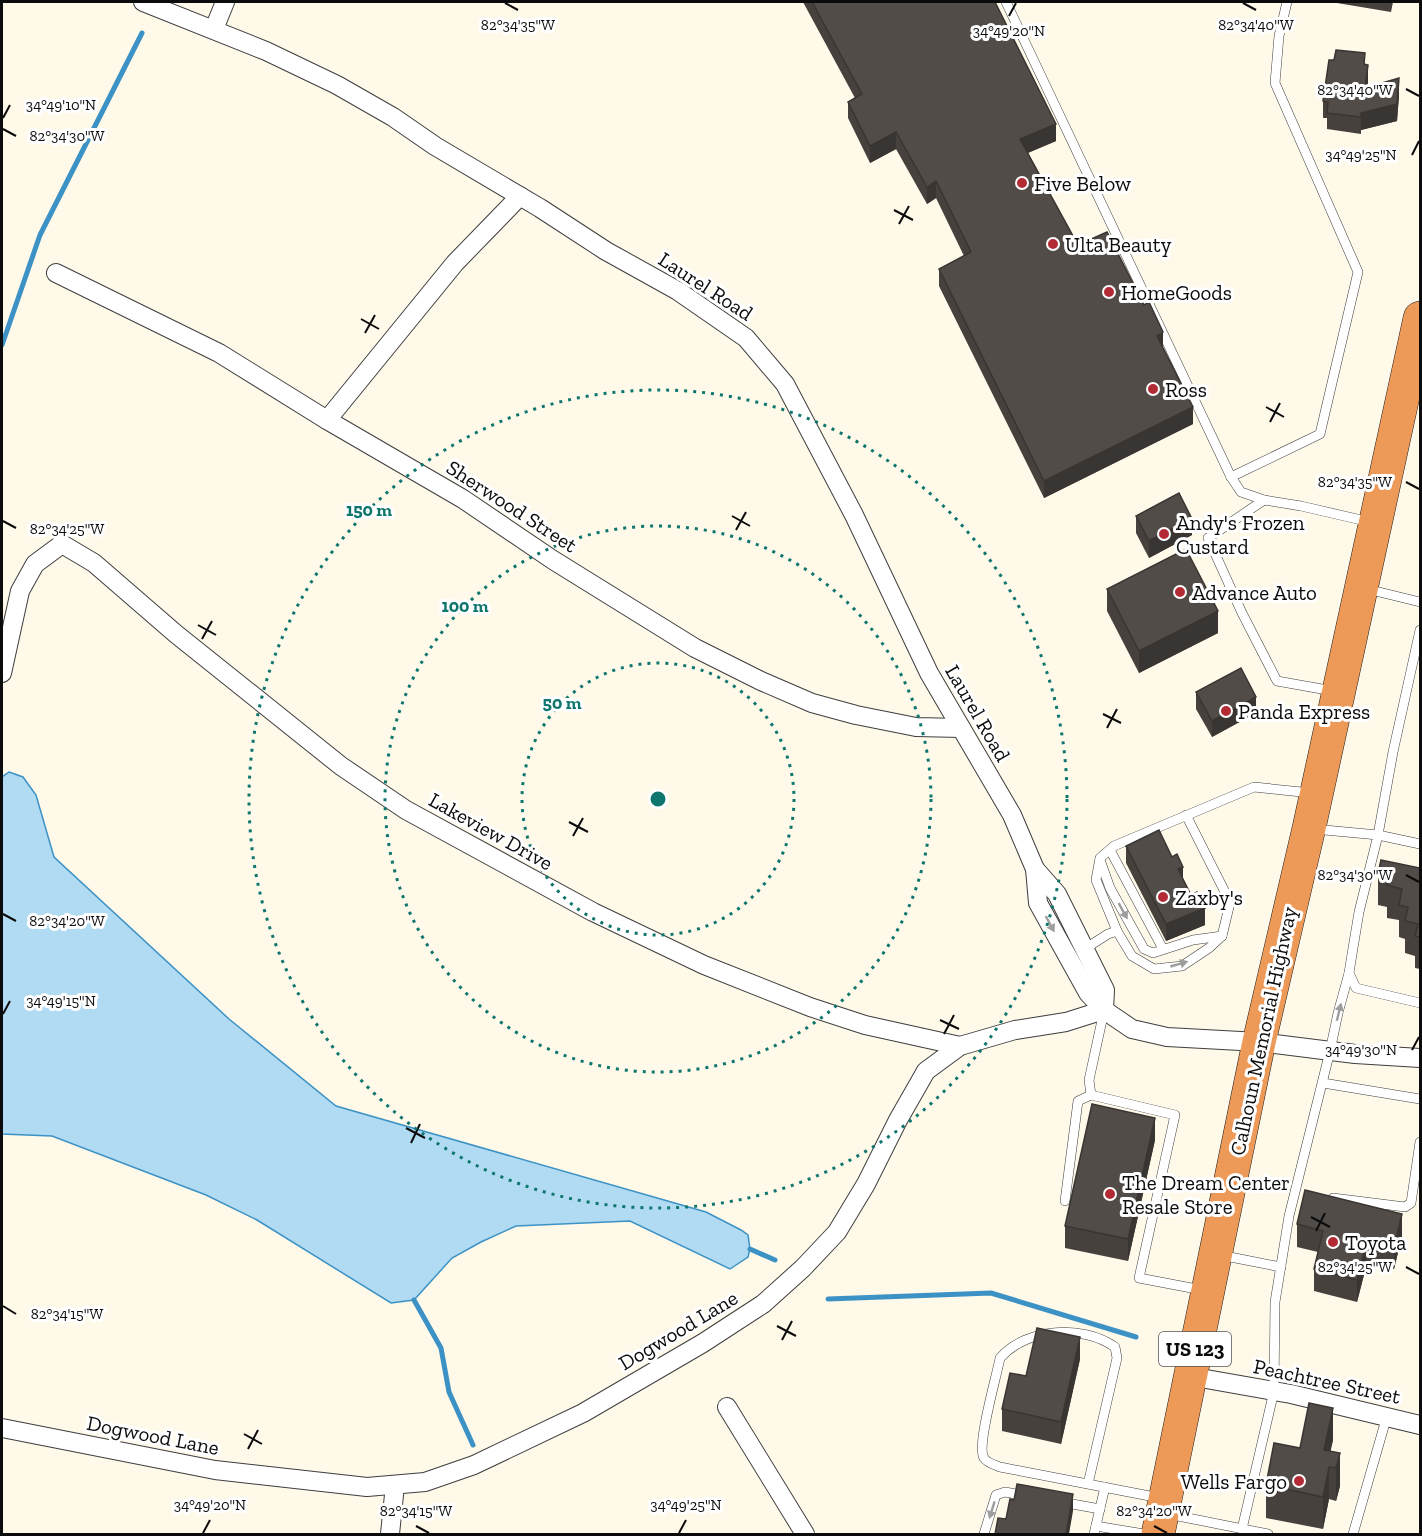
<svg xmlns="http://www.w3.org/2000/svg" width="1422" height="1536" font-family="'Zilla Slab',serif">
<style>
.water{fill:#b1dbf2;stroke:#3c92c5;stroke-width:1.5}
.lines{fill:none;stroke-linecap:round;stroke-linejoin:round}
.stream{stroke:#3c92c5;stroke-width:5}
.lane-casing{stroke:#3e3e3e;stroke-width:10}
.street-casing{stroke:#3e3e3e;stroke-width:20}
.highway-casing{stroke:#1c1c1c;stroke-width:34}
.lane{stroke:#fff;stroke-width:9}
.street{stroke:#fff;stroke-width:18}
.highway{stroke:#ed9958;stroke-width:33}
.wall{fill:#47413e}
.shaded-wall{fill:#393532}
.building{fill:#524c48;stroke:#393532;stroke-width:1.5}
.oneway{fill:#9d9d9d}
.ticks{fill:none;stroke:#0b0b0b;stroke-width:2}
.ring{fill:none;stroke:#0f766e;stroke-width:3;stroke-dasharray:3 6}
.poi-dot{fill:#b22b34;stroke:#fff;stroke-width:2}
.labels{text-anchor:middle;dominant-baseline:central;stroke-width:6;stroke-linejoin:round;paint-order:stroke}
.shield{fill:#fff;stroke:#545454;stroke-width:1.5}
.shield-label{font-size:20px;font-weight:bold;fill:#0b0b0b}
.poi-label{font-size:21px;fill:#0b0b0b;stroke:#fff;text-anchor:start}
.street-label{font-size:21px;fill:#0b0b0b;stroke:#fff}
.ticks-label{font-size:15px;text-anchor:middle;fill:#0b0b0b;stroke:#fff;stroke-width:6;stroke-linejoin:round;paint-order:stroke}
.centre{fill:#0f766e;stroke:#fff;stroke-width:3}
.ring-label{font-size:18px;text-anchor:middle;font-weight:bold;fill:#0f766e;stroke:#fff;stroke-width:6;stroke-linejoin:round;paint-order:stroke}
</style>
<rect width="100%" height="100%" fill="#fef9e9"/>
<polygon class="water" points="9,772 23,777 36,795 54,857 229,1019 336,1106 706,1212 741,1230 748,1235 750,1249 748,1257 730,1269 630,1221 516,1226 481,1242 452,1258 414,1300 391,1303 257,1220 206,1195 52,1136 2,1134 2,777"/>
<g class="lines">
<g class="stream">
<polyline points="2,345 40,235 142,33"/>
<polyline points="750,1249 775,1260"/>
<polyline points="828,1299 991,1293 1136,1337"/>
<polyline points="414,1300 441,1348 449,1392 473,1445"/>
</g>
<defs>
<g id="lane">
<polyline points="1006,2 1231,477"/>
<polyline points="1287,2 1279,36 1275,83 1358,272 1320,434 1231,477 1241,492 1264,500 1301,506 1370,522"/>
<polyline points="1264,500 1208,538 1242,613 1277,681 1333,691"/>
<polyline points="1367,589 1420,602"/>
<polyline points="1420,630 1393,752 1378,835 1420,844"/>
<polyline points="1186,815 1226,894 1229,907 1222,936 1209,948 1182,966 1154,969 1132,956 1117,931 1096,880 1100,858 1114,846 1254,787 1311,793"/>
<polyline points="1314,829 1378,835 1359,912 1353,948 1349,973 1356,988 1420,1003"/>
<polyline points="1110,850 1163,949"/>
<polyline points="1100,860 1110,888 1144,949 1153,953 1193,940 1222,936"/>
<polyline points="1083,950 1108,934 1117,931"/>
<polyline points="1104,1011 1089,1080 1091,1095 1175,1115 1139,1278 1202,1290"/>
<polyline points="1323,1083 1420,1099"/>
<polyline points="1333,1198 1405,1207 1411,1203 1420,1142"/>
<polyline points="1065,1201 1078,1101 1091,1095"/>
<polyline points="1220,1255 1281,1267"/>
<path d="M1088,1484l29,-126 -2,-11c-32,-23 -89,-19 -115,11 -3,17 -24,88 -16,100 3,5 11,7 16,9l160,31"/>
<polyline points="1061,1502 1100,1509"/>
<polyline points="1168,1514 1268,1534"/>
<polyline points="1096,1526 1144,1534"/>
<polyline points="1242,1529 1274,1391 1275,1302 1289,1216 1330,1051 1338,1013 1349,973"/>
<polyline points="984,1534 996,1495 1005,1492 1027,1496"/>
<polyline points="1094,1534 1105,1487"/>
<polyline points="1353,1534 1387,1416"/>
</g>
<g id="street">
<polyline points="143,2 266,51 337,85 393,117 435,146 540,208 606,251 678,291 746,338 785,384 854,515 929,673 1012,815 1035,869 1038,903 1088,993 1104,1010 1132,1029 1167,1037 1259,1042 1355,1054 1420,1058"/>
<polyline points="214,29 225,2"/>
<polyline points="56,273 219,353 327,420 463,499 553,560 695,648 761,681 812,703 856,715 916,727 961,728"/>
<polyline points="327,420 455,263 520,196"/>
<polyline points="2,673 20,591 35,564 62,544 94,563 176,634 341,766 406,810 593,912 704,965 810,1007 865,1025 960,1046"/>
<polyline points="1035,869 1057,894 1105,990 1104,1010"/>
<polyline points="1189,1376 1291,1394 1420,1425"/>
<polyline points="727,1407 805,1534"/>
<polyline points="2,1428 215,1470 367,1487 425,1482 474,1465 583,1413 703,1343 763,1304 803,1268 837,1232 866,1184 898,1120 926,1071 960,1046 1015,1030 1066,1022 1104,1010"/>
<polyline points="390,1534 395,1485"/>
</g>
<polyline id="highway" points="1158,1534 1259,1042 1309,828 1420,318"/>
</defs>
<use href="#lane" class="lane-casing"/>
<use href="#street" class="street-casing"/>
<use href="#highway" class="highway-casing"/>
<use href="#lane" class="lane"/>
<use href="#street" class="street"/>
<use href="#highway" class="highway"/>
</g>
<g class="wall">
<polygon points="803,2 995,2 1056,141 1028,153 1078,245 1163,348 1193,424 1044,498 939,286 939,269 964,256 936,198 927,204 896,149 870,163 848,118 848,102 855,98"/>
<polygon points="1331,2 1393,2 1391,12"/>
<polygon points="1365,64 1368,82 1367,87 1399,95 1397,121 1361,130 1361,134 1327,129 1327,118 1323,118 1323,101"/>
<polygon points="1136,516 1192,535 1149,558 1136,533"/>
<polygon points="1107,589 1218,633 1139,673 1107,611"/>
<polygon points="1196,692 1256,713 1212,737 1196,709"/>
<polygon points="1126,846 1183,879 1205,925 1166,941 1126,863"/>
<polygon points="1420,868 1420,969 1415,968 1415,956 1405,953 1405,939 1399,937 1399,920 1387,918 1387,907 1378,905 1378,873"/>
<polygon points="1155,1140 1128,1261 1065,1248 1065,1226"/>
<polygon points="1297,1224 1402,1236 1394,1269 1367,1263 1357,1302 1314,1291 1314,1269 1318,1252 1297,1247"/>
<polygon points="1080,1359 1061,1444 1002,1431 1002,1409 1026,1376"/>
<polygon points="1333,1440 1330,1451 1340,1453 1340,1486 1336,1501 1329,1499 1323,1529 1266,1518 1266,1485 1300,1448"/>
</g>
<g class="shaded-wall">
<polygon points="1368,65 1368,82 1365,105 1365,88"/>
<polygon points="1399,78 1399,95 1397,121 1361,130 1361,134 1361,113"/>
<polygon points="1056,124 1056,141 1020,156 1020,139"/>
<polygon points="896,132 896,149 870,163 870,146"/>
<polygon points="936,181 936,198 927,204 927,187"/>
<polygon points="1163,332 1163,349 1157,336"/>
<polygon points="1193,407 1193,424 1044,498 1044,481"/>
<polygon points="1192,519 1192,535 1149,558 1149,541"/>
<polygon points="1218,611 1218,633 1139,673 1139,651"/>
<polygon points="1256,697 1256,713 1212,737 1212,721"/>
<polygon points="1183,867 1183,883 1178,869"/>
<polygon points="1205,908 1205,925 1166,941 1166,924"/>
<polygon points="1155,1118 1155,1140 1128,1261 1128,1239"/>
<polygon points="1402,1214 1402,1236 1394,1269 1394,1247"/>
<polygon points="1367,1241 1367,1263 1357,1302 1357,1280"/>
<polygon points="1080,1337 1080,1359 1061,1444 1061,1422"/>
<polygon points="1333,1408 1333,1440 1324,1482 1324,1450"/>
<polygon points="1340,1453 1340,1486 1336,1501 1336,1468"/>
<polygon points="1329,1467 1329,1499 1323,1529 1323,1497"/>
<polygon points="1073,1494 1073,1511 1069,1534 1066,1534"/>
</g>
<g class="building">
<polygon points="812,2 995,2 1056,124 1020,139 1078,245 1107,232 1144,305 1149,302 1163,332 1157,336 1193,407 1044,481 939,269 971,252 936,181 927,187 896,132 870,146 848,102 862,94"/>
<polygon points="1336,50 1365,53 1364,64 1368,65 1365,88 1399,78 1397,104 1361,113 1361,117 1327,113 1328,102 1323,101 1329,60 1334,60"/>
<polygon points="1179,493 1192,519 1149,541 1136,516"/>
<polygon points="1186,549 1218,611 1139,651 1107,589"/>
<polygon points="1241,668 1256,697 1212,721 1196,692"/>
<polygon points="1159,830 1172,857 1177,854 1183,867 1178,869 1191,895 1197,892 1205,908 1166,924 1126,846"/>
<polygon points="1381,860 1420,868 1420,937 1415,936 1418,924 1405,921 1408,907 1399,905 1402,889 1387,885 1389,876 1378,873"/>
<polygon points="1092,1104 1155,1118 1128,1239 1065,1226"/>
<polygon points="1305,1190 1402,1214 1394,1247 1367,1241 1357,1280 1314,1269 1323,1231 1297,1224"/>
<polygon points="1037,1328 1080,1337 1061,1422 1002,1409 1010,1373 1026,1376"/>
<polygon points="1309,1403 1333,1408 1324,1450 1340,1453 1336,1468 1329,1467 1323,1497 1266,1485 1274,1443 1300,1448"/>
<polygon points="1017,1484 1073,1494 1066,1534 995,1534 998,1518 1006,1519 1010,1499 1014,1500"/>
</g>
<defs><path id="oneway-solid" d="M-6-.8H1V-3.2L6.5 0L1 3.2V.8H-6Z" transform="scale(1.5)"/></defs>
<g class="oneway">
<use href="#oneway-solid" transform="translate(1123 911) rotate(61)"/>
<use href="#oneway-solid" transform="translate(1050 924) rotate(62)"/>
<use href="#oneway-solid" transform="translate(1179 964) rotate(-16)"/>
<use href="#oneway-solid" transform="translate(1339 1012) rotate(-76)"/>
<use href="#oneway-solid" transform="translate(992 1510) rotate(107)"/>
</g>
<path class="ticks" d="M505,3l13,7M1243,3l13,7M1009,16l7,-13M1406,89l13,7M3,118l7,-13M3,129l13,7M1412,155l7,-14M894,210l19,10M899,224l10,-18M361,319l18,10M365,333l10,-18M1266,407l18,10M1270,422l10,-19M1406,482l13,7M732,516l18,10M3,521l13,7M736,530l10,-18M198,625l18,10M202,639l10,-18M1103,714l18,9M1107,728l10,-19M569,822l19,10M573,836l10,-18M1406,875l13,7M3,914l13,7M3,1014l7,-13M940,1020l19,9M944,1034l10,-19M1412,1050l7,-13M406,1128l19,10M411,1143l9,-19M1311,1217l19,10M1316,1231l9,-18M1406,1267l13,7M3,1306l13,8M777,1326l19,10M782,1340l10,-19M244,1434l18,10M248,1449l10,-19M416,1526l13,7M1154,1526l13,7M203,1533l7,-13M679,1533l7,-13"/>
<g class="ring">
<circle cx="658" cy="799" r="136"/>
<circle cx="658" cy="799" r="273"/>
<circle cx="658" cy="799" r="409"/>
</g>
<g class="poi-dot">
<circle cx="1022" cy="183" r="6"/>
<circle cx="1053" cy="244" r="6"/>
<circle cx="1109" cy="292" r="6"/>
<circle cx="1153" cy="389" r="6"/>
<circle cx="1164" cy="534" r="6"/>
<circle cx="1180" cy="592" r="6"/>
<circle cx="1226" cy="711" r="6"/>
<circle cx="1163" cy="897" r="6"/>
<circle cx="1110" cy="1194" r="6"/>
<circle cx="1333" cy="1242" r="6"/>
<circle cx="1299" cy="1481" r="6"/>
</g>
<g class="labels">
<rect class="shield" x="1159" y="1332" width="72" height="34" rx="4.5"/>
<g class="shield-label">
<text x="1195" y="1349">US 123</text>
</g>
<g class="poi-label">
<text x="1034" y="183">Five Below</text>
<text x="1065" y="244">Ulta Beauty</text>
<text x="1121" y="292">HomeGoods</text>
<text x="1165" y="389">Ross</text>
<text x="1176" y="522">Andy's Frozen<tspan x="1176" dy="24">Custard</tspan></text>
<text x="1192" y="592">Advance Auto</text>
<text x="1238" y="711">Panda Express</text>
<text x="1175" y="897">Zaxby's</text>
<text x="1122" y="1182">The Dream Center<tspan x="1122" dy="24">Resale Store</tspan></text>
<text x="1345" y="1242">Toyota</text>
<text x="1287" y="1481" text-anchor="end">Wells Fargo</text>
</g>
<g class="street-label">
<text transform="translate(706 286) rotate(33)">Laurel Road</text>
<text transform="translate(512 506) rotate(33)">Sherwood Street</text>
<text transform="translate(978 713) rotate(60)">Laurel Road</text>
<text transform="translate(491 831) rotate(29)">Lakeview Drive</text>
<text transform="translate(1263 1031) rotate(-78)">Calhoun Memorial Highway</text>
<text transform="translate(678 1330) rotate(-31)">Dogwood Lane</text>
<text transform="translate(1327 1381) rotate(12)">Peachtree Street</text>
<text transform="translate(153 1435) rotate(11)">Dogwood Lane</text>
</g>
</g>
<g class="ticks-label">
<text x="518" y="30">82°34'35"W</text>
<text x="1256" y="30">82°34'40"W</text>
<text x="1009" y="36">34°49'20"N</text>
<text x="1355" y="95">82°34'40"W</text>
<text x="61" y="110">34°49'10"N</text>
<text x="67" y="141">82°34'30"W</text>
<text x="1361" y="160">34°49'25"N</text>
<text x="1355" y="487">82°34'35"W</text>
<text x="67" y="534">82°34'25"W</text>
<text x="1355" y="880">82°34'30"W</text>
<text x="67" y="926">82°34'20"W</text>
<text x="61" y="1006">34°49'15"N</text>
<text x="1361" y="1055">34°49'30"N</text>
<text x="1355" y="1272">82°34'25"W</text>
<text x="67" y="1319">82°34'15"W</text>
<text x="210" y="1510">34°49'20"N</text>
<text x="686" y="1510">34°49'25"N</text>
<text x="416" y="1516">82°34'15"W</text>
<text x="1154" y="1516">82°34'20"W</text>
</g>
<circle cx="658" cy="799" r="9" class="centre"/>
<g class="ring-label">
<text x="369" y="516">150 m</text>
<text x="465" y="612">100 m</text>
<text x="562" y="709">50 m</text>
</g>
<rect width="1422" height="1536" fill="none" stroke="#0b0b0b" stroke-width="6"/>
</svg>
